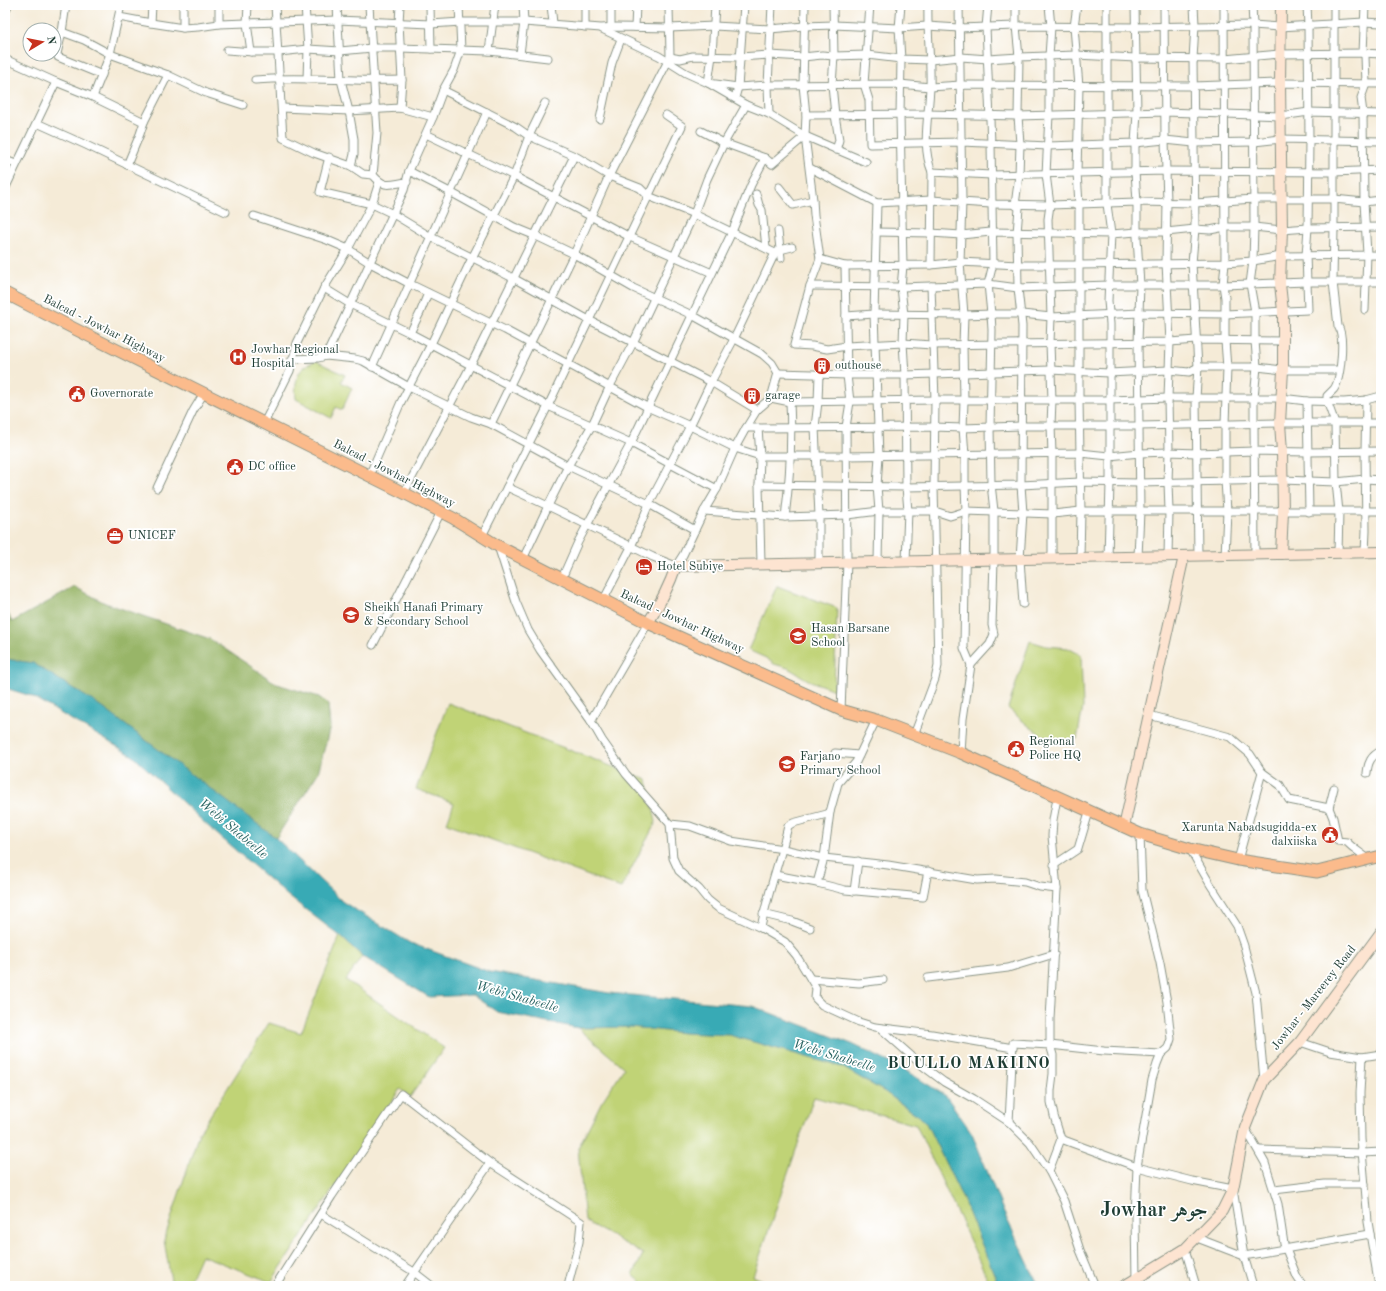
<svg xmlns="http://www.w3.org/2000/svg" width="1386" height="1291" font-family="'Old Standard TT',Amiri,serif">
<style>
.green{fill:#c0d376;stroke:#708855}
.forest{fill:#98b567;stroke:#5c794e}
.water{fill:#39aab5;stroke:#2c7474}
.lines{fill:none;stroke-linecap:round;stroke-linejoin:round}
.street-casing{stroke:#8a9486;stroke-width:9}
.secondary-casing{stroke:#8a9486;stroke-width:12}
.primary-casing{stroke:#8a9486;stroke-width:13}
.street{stroke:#fff;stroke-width:7}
.secondary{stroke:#fde4d1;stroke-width:10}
.primary{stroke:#fbbb8c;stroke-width:11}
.labels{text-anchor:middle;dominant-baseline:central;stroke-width:3.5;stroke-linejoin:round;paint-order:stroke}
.street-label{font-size:12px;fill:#1f3d34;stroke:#fff}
.poi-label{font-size:12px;fill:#1f3d34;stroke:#fff;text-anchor:start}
.water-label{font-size:13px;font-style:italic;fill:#286361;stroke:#fff}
.district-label{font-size:16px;font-weight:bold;letter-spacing:1px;fill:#1f3d34;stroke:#fff}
.town-label{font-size:20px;font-weight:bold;fill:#1f3d34;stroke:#fff}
</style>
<rect width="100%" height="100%" fill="#fff"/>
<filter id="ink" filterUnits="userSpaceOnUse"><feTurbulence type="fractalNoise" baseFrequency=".025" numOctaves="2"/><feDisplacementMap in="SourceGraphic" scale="8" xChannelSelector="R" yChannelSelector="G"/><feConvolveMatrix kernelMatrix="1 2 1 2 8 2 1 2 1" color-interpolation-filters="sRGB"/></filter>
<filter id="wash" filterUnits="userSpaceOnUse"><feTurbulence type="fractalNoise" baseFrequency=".012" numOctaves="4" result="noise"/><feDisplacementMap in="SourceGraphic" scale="16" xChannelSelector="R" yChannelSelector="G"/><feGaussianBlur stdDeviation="0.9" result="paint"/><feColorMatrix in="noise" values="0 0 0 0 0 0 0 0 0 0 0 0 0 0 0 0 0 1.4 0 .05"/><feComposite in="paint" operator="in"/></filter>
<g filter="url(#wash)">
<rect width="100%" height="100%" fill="#f5ebd7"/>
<g class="green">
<path d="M316,361l29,14 -4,7 11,6 -10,22 -6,-3 -5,11 -35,-19c-2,-18 1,-32 20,-38z"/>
<polygon points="777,586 837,608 834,690 808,680 788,668 774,664 766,658 748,650"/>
<path d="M1030,641l16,5 22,2 13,7 2,52 -6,32c-32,6 -47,-12 -69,-31z"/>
<polygon points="448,703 647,780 656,822 621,888 447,823 454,803 416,789"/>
<polygon points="340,936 362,956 346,980 444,1048 410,1097 400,1089 271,1282 201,1255 187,1286 172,1286 164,1240 199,1133 269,1023 301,1033"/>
<polygon points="631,1027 684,1033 729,1035 842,1067 885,1092 925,1121 963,1199 999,1286 991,1286 916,1125 814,1097 753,1276 776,1286 646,1286 633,1275 643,1254 585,1221 578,1148 601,1103 624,1068 578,1028"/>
</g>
<polygon class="forest" points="75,587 105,603 210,639 277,684 319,697 328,704 330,727 318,773 276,838 99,705 33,663 5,659 5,607 12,622"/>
<polygon class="water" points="5,659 33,663 99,705 276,838 343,902 410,943 490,972 609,993 752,1006 852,1044 905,1070 946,1096 972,1133 1004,1213 1039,1286 999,1286 963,1199 925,1121 885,1092 842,1067 729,1035 684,1033 631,1027 578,1028 497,1012 472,995 429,997 362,956 340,936 288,896 210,828 133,756 31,696 5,688"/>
</g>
<g filter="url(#ink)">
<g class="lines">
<defs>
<g id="street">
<polyline points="66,5 62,32 57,54 58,57 102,75"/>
<polyline points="183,5 183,28"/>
<polyline points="219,5 219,24"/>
<polyline points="248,5 247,23 251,52"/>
<path d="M275,5l8,133 31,15 37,13 12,8 10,1c12,14 17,9 34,7"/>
<polyline points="305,5 308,49 307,79"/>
<polyline points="337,5 341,80 349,111 354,139 354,154 351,166"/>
<polyline points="369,5 377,133 373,175"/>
<polyline points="400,5 399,23 402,80 400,108"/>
<polyline points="430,5 431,49"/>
<polyline points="551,5 553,23"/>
<polyline points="585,5 585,27"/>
<polyline points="715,5 712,56 708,83 738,87 768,85 900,84 930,87 961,85 1193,86 1280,83 1381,84"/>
<polyline points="805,5 803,85 806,115 805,136 813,200 814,215 820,259 810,286 794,345 812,346 827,349 847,346 903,343 932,345 1170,342 1196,340 1282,341"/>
<polyline points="833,5 834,56 832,85 835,115 839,140 836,150"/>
<polyline points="870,5 864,84 869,100 870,144 962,142 1048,146 1135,143 1165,140 1194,143 1254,142 1281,139 1381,141"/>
<polyline points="901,5 899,28 901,59 900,115 903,266 901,287 904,315 903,343 905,375 906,487 908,511 906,561"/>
<path d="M928,5c-1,28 3,55 2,82 -1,28 -9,59 2,85l-1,93"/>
<polyline points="959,5 962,202 960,262 964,315 963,345 964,401 963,428 965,455 965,485 966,511 964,648 971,665 963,719 961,753"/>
<polyline points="1016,5 1016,26 1019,57 1018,116 1020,144 1019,175 1015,205 1019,208 1017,233 1018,288 1022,326 1021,485 1023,513 1020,559 1023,604"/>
<polyline points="1049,5 1051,27 1049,56 1049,115 1046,174 1050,205 1048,219 1051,317 1050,343 1052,400 1051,425 1052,454 1052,559"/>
<polyline points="1077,5 1074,27 1079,86 1077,173 1079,204 1079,400 1081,511 1080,558"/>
<polyline points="1107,5 1107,204 1111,234 1108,301 1110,324 1110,483 1108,558"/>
<polyline points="1135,5 1137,113 1135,143 1135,172 1137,202 1137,237 1140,285 1138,342 1140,511 1138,557"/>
<polyline points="1164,5 1165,140 1167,201 1166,263 1170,342 1168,398 1169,452 1168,482 1169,511 1168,556"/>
<polyline points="1194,5 1195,25 1193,59 1195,229 1192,263 1198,367 1196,398 1198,556"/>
<polyline points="1224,5 1225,263 1223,285 1225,298 1225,341 1227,368 1225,424 1225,481 1227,511 1225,556"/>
<polyline points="1252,5 1253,25 1254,227 1253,261 1250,284 1255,312 1255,341 1257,367 1254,398 1254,424 1255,555"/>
<path d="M1334,5v223l-1,54 5,44c7,10 3,53 -4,63 -2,2 -5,5 -7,7v5l8,22 1,59 3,30 -1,41"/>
<polyline points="1365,5 1363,53 1365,56 1366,84 1361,98 1363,113 1364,202 1367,254 1365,310"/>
<polyline points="5,13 8,5"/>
<polyline points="119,17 151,23 183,28 198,27 219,24 337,20 431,24 461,22 524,22 601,28 617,27 670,28 714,26 770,29 804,26 834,25 899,28 927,26 959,28 1016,26 1135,27 1253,25 1280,27 1364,22 1381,23"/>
<polyline points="151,23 152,5"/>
<polyline points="611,27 611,5"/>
<polyline points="635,27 636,5"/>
<polyline points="602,29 659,56 686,73 708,83 746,105 769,114 805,136 866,162"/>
<polyline points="62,32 84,40 110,54 168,75 206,93 243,105"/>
<polyline points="227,50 253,52 279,52 308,49 340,51 372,48 400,48 489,51 548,58"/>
<polyline points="489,51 495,5"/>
<polyline points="520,54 524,22 523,5"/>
<polyline points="670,57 680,59 693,56 740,57 770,55 803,57 822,55 834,56 867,55 901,59 930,60 961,57 988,59 1019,57 1076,55 1136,58 1224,59 1280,54 1363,53 1381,54"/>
<polyline points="5,59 56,82 93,97 144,122 140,134 127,165"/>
<path d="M255,80c48,-4 98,2 147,0"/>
<polyline points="443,90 516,127 529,136 577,157 609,176 640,188 648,196 694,214 775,253"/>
<polyline points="93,97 110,54 121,5"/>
<polyline points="735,98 738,87 744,5"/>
<polyline points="282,108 349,111 400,108 433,117"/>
<polyline points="769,114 768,85 772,5"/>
<polyline points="806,115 927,114 1018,116 1165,112 1281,116 1309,112 1381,114"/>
<polyline points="600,119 612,63 621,39"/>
<polyline points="144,122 168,75"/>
<polyline points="37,123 86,145 226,212"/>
<polyline points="701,131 724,143 765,158 772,164 805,136"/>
<polyline points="426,134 514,176 630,237 712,273"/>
<polyline points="329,157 320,192 372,204 393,214 431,237 513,278 589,320 711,382 757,410"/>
<polyline points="5,160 16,164"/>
<polyline points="810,168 877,203 931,200 991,204 1050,205 1137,202 1195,203 1254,199 1334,199 1364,202 1381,200"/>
<polyline points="409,171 452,193 514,227 536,236 574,254 633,288 692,315 762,354 772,363 778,373"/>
<polyline points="932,172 991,175 1166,171 1334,172 1381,170"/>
<polyline points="779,187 793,205 813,200"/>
<polyline points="5,189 56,82"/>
<polyline points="756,194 759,205 762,210 766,248"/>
<polyline points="877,203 874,314 879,456 877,486 879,511 878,562"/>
<polyline points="254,216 327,240 348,249 370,263 410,284 505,330 647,407 690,426 735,448 760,456 845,456 1080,453 1109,456 1140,453 1169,452 1197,453 1254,451 1308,452 1381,451"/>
<polyline points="778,231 781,258"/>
<polyline points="876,232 931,233 961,235 991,232 1111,234 1137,232 1166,232 1195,229 1210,230 1225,227 1254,227 1282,230 1308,228 1381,227"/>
<polyline points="820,259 845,266 931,265 960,262 1018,265 1079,265 1225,263 1253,261 1281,256 1381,255"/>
<polyline points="810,286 901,287 988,284 1018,288 1109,285 1223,285 1307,282 1381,282"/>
<polyline points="324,288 350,304 410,333 548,406 631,443 717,489"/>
<polyline points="846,316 874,314 964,315 991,314 1022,314 1051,317 1140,313 1225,314 1308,310 1306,255 1308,228 1309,140 1308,26 1307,5"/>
<polyline points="410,333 420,313 428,293"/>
<polyline points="326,356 355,359 363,361 409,387 471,417 491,424 568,466 649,504 695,530"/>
<polyline points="292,359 318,358 326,356 404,190 409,171 433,117 443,90 454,70 461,50 459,5"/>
<polyline points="372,367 487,112"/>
<polyline points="778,373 847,375 905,375 1050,370 1109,373 1168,370 1189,372 1198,367 1257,367 1283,370 1339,370"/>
<polyline points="819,374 818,402 815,427 819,516 819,563"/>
<polyline points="771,398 790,402 935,400 1110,400 1168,398 1281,398 1307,401 1344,402 1366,400 1381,396"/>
<polyline points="1307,401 1309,512"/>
<polyline points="264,423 290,371 297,343 324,288 348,249 372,204 379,182"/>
<polyline points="491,424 574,254 609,176 670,57 669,5"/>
<polyline points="746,428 934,427 963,428 1021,426 1139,426 1280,423 1381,423"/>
<polyline points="758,428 760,456 759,485 761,563"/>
<polyline points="369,476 401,402 431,344 472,258 514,176 529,136 545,103"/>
<polyline points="759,485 906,487 1021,485 1080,482 1139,483 1282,480 1336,482 1365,479 1381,480"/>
<polyline points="507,487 548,506 653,557 676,566 683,555 704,511 717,489 735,448 746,428 757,410 771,398 778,373"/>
<polyline points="157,488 193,411 204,393"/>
<polyline points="404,493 471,365 574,156"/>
<polyline points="704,511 785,517 847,515 879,511 935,511 950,516 966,511 1053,514 1081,511 1381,511"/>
<path d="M785,517c5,-38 7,-76 5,-115"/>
<polyline points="482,536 548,406 682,126 666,115"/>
<polyline points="498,546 516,602 528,630 540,650 591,721 602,740 626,774 670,824 673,858 679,871 699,889 708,900 718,908 761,928 785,942 796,955 816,988 815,998 822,1005 859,1022 875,1027 932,1034 1013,1048"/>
<polyline points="1365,552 1366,531 1365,451 1366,400"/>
<polyline points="523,559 548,506 568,466 592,425 610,386 633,343 694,214 707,179 724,143 746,105"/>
<polyline points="562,578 578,542 631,443 732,232 751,185 765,158"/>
<polyline points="604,599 631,547 649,504 690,426 711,382 734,339 775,253 780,250 792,247"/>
<polyline points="373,645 441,512"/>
<polyline points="971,665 990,644 994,634 992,625 994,560 994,511 991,484 990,427 992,330 991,314 988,284 993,264 991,143 986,27 988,5"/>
<polyline points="841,710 847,562 846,427 850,402 847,375 845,266"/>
<polyline points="1149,715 1230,737 1250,754 1262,772 1238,860"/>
<polyline points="591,721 648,623"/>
<polyline points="914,735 935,679 938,666 934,486 935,400 931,286"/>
<polyline points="835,753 859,755"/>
<path d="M1262,772l18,13 9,15 40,8 4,10 5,23 9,1c6,7 15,11 22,18"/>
<path d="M1367,773c1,-11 4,-17 14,-22"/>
<polyline points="1329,808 1334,788"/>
<polyline points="670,824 690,826 731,841 783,849 824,858 888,865 977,880 996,879 1025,882 1040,887 1057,889"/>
<polyline points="1190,849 1210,884 1237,926 1244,946 1256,993 1264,1080"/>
<polyline points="1054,865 1078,849 1089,812"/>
<polyline points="775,875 817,883 845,890 923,897 928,871"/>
<polyline points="817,883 824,858 830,812"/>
<polyline points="854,891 858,861"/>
<polyline points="763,914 792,921 810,928"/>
<path d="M761,928c6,-34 19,-67 27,-102l5,-3 34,-9 3,-2 8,-29 18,-21 20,-42"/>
<polyline points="928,978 1008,968 1054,954"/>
<polyline points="811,979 859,983 883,980"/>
<polyline points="881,1029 924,1067 944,1082 974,1099 1009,1122 1030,1143 1049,1171 1064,1201 1080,1250 1095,1286"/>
<polyline points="1300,1042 1330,1052 1362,1057 1381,1054"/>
<polyline points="1362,1057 1360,1093 1361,1139 1368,1222 1379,1286"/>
<polyline points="1009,1122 1013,1043 1050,1045 1104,1051 1161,1054"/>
<polyline points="1245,1128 1265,1163 1278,1204 1284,1244 1297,1277 1303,1286"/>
<polyline points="1061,1139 1137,1167 1192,1181 1233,1189 1244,1256 1253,1286"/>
<polyline points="1259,1150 1363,1153 1381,1152"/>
<polyline points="1049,1171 1061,1139 1054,1116 1051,1102 1051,1090 1053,1074 1053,1055 1050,1045 1050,1019 1057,889 1052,836 1053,820 1057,798"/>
<polyline points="1274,1190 1325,1184 1365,1184"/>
<polyline points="321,1214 414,1272 432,1286"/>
<polyline points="1197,1238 1244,1256 1370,1234"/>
<polyline points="1185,1249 1196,1286"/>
<polyline points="1136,1280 1135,1216 1137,1167 1152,1080 1157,1064 1161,1054 1168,1048 1171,1039 1167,1002 1160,963 1142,890 1140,834"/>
<polyline points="275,1286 332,1196 401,1094 490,1163 581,1222 579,1242 568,1286"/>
<polyline points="405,1286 490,1163"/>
</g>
<g id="secondary">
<polyline points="1281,5 1280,83 1282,230 1280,284 1283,311 1283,370 1280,423 1282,452 1283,512 1281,554"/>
<path d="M648,623c12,-19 21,-36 28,-57l705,-14"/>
<polyline points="1124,827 1184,556"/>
<polyline points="1124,1286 1185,1249 1222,1211 1233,1189 1245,1128 1264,1080 1300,1042 1381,932"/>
</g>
<polyline id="primary" points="5,293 75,329 404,493 453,518 498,546 648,623 841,710 876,720 961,753 1140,834 1190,849 1238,860 1317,872 1381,856"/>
</defs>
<use href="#street" class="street-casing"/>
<use href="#secondary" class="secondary-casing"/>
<use href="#primary" class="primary-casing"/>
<use href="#street" class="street"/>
<use href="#secondary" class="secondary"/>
<use href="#primary" class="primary"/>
</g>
</g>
<defs>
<symbol id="hospital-disc" viewBox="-11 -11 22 22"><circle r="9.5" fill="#c8321e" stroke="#fff"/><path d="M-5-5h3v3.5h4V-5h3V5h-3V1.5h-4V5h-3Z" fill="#fff"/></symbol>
<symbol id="building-disc" viewBox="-11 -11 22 22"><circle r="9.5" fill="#c8321e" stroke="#fff"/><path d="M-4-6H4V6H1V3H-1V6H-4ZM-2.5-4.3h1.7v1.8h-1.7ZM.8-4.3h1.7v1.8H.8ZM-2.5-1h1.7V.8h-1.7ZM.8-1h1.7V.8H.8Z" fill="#fff"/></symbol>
<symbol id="civic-disc" viewBox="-11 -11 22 22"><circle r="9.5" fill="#c8321e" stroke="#fff"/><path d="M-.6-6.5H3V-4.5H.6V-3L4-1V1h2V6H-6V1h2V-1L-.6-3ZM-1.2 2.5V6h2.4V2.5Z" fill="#fff"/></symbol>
<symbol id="office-disc" viewBox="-11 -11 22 22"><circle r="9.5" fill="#c8321e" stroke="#fff"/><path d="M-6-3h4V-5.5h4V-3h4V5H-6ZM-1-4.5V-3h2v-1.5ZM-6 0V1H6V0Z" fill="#fff"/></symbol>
<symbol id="hotel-disc" viewBox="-11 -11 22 22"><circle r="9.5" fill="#c8321e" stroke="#fff"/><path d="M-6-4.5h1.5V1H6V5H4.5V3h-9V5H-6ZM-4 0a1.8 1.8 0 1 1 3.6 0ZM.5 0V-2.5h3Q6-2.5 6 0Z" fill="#fff"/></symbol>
<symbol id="school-disc" viewBox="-11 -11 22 22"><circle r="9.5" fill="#c8321e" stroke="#fff"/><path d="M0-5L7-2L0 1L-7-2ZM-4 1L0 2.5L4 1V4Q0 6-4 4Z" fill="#fff"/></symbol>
</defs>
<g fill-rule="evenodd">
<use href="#hospital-disc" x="228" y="347" width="20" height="20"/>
<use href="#building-disc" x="812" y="356" width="20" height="20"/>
<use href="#civic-disc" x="67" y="384" width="20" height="20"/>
<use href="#building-disc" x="742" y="386" width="20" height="20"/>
<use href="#civic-disc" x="225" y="457" width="20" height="20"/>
<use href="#office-disc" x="105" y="526" width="20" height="20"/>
<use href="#hotel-disc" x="634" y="557" width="20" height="20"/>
<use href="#school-disc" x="341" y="605" width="20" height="20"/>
<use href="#school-disc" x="788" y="626" width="20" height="20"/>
<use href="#civic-disc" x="1006" y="739" width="20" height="20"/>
<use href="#school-disc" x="777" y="754" width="20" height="20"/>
<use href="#civic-disc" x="1320" y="825" width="20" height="20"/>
</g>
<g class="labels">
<g class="street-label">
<text transform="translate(104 329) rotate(27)">Balcad - Jowhar Highway</text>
<text transform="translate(394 474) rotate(27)">Balcad - Jowhar Highway</text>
<text transform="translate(682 622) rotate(25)">Balcad - Jowhar Highway</text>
<text transform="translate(1314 998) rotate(-52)">Jowhar - Mareerey Road</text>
</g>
<g class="poi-label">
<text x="251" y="350">Jowhar Regional<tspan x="251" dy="14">Hospital</tspan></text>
<text x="835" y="366">outhouse</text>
<text x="90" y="394">Governorate</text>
<text x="765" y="396">garage</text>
<text x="248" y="467">DC office</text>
<text x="128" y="536">UNICEF</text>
<text x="657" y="567">Hotel Subiye</text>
<text x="364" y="608">Sheikh Hanafi Primary<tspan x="364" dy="14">&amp; Secondary School</tspan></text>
<text x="811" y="629">Hasan Barsane<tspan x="811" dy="14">School</tspan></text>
<text x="1029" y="742">Regional<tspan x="1029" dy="14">Police HQ</tspan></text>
<text x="800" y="757">Farjano<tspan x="800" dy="14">Primary School</tspan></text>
<text x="1317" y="828" text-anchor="end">Xarunta Nabadsugidda-ex<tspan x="1317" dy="14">dalxiiska</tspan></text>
</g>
<g class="water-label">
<text transform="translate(233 829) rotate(40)">Webi Shabeelle</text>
<text transform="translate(517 997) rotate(16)">Webi Shabeelle</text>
<text transform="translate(834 1056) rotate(17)">Webi Shabeelle</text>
</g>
<g class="district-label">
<text x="969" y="1064">BUULLO MAKIINO</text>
</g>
<g class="town-label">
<text x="1154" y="1211">Jowhar جوهر</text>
</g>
</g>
<rect width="1386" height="1291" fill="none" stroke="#fff" stroke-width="20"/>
<g transform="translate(42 42) rotate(80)"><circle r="19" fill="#ffffff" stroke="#a5b1ae"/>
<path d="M0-3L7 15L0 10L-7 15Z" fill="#c8321e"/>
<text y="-6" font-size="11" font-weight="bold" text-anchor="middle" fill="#1f3d34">N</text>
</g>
</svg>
